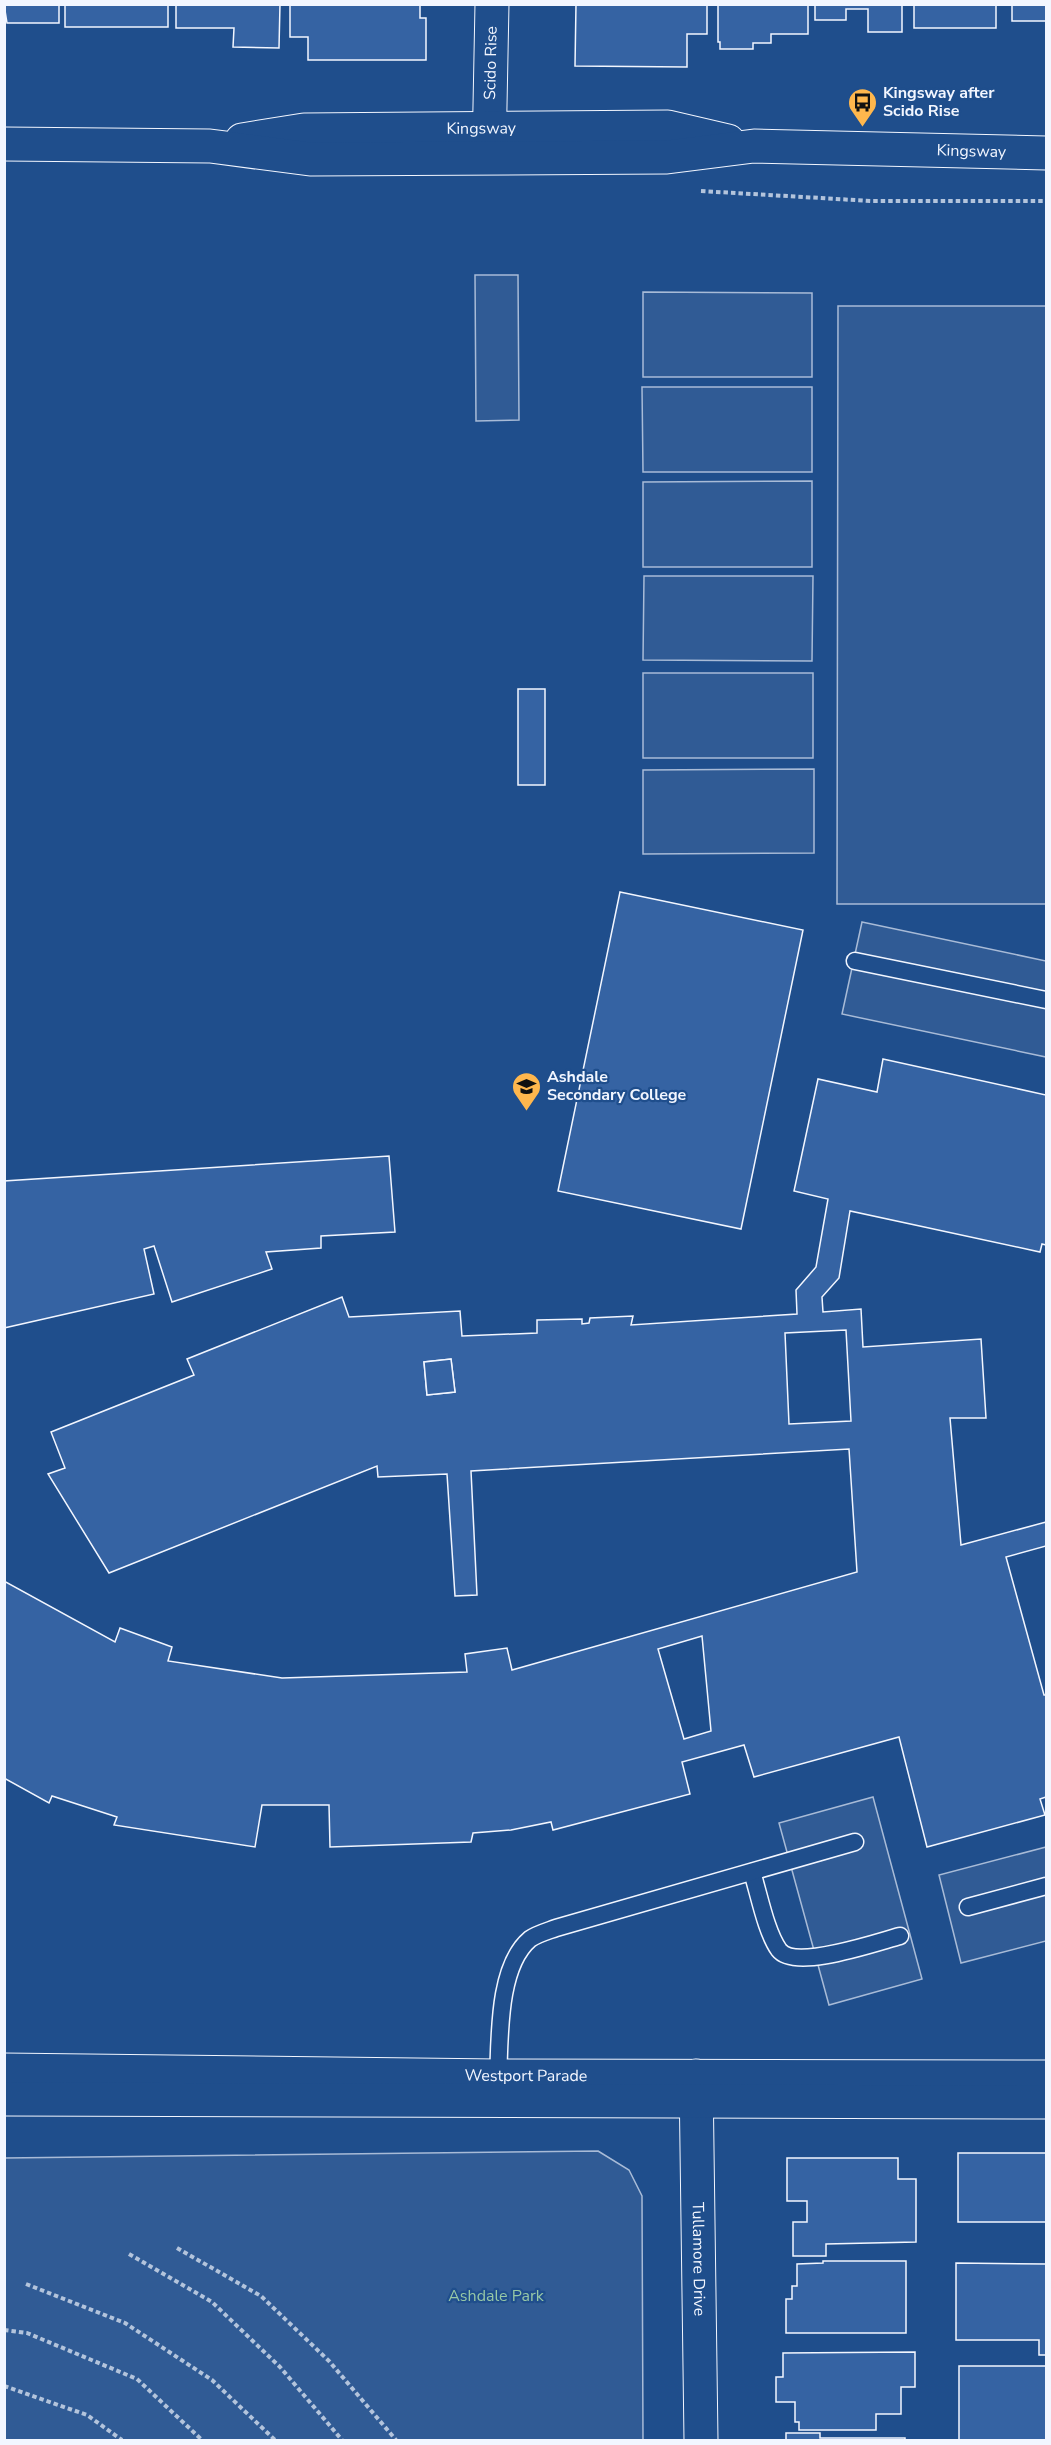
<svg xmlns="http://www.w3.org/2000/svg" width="1051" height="2445" font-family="'Nunito Sans',sans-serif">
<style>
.built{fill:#305b95;stroke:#a8bbd7;stroke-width:1.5}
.building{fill:#3563a3;stroke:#f2f6ff;stroke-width:1.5;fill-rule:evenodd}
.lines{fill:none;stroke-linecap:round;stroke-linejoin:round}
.lane-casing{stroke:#f2f6ff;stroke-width:19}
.street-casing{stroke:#f2f6ff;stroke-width:35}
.secondary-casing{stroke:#f2f6ff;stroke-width:35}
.path{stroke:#b3c4dc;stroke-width:4;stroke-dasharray:4.5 3;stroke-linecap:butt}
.lane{stroke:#1f4e8c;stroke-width:16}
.street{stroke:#1f4e8c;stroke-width:33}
.secondary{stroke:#1f4e8c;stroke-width:33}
.labels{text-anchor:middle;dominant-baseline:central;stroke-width:4.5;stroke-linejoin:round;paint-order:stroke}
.street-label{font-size:16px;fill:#f2f6ff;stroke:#1f4e8c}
.poi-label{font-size:16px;font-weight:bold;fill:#f2f6ff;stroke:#1f4e8c;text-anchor:start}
.park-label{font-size:16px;fill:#97c8a6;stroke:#1f4e8c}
</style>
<rect width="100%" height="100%" fill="#1f4e8c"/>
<g class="built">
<polygon points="475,275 518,275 519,420 476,421"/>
<polygon points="643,292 812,293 812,377 643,377"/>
<polygon points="838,306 1046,306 1046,904 837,904"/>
<polygon points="642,387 812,387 812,472 643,472"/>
<polygon points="812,481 812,567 643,567 643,482"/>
<polygon points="644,576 813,576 812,661 643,660"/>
<rect x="643" y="673" width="170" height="85"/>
<polygon points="814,769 814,853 643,854 643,770"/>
<polygon points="862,922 1046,961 1046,1057 842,1014"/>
<polygon points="873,1797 922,1979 829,2005 779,1823"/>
<polygon points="1046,1847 1046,1941 961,1963 939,1875"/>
<polygon points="598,2151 629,2170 642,2196 643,2440 5,2440 5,2158"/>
</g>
<g class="building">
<polygon points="4,4 59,4 59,23 7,23"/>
<rect x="65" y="4" width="103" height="23"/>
<polygon points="176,4 280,4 279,48 233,47 234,28 176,28"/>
<polygon points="290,4 420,4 420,18 426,18 426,60 308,60 308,37 290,37"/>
<polygon points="576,4 707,4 707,34 687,34 687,67 575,66"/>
<polygon points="718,4 808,4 808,34 771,34 771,43 753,43 753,49 720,49 720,42 718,42"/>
<polygon points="815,4 902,4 902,32 868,32 868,9 846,9 846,20 815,20"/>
<rect x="914" y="4" width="82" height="24"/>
<rect x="1012" y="4" width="34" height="17"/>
<rect x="518" y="689" width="27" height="96"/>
<polygon points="620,892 803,930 741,1229 558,1191"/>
<path d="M883,1059l163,36v150l-4,-1 -2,8 -190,-41 -11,67 -17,19 1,15 38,-3 2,38 118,-8 5,79h-36l11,127 85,-23v24l-40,11 38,138h2v102l-6,2 5,16 -118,32 -28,-110 -145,40 -10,-32 -62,17 8,32 -137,36 -2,-8 -40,8 -38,3 -2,9 -141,5 -1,-42h-67l-7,42 -141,-22 3,-8 -65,-21 -3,7 -45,-25v-197l111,61 5,-14 52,19 -4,14 114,17 185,-6 -2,-18 42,-6 5,22 345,-98 -8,-123 -378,22 6,124 -22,1 -8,-122 -69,3 -1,-11 -268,107 -61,-99 17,-6 -14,-36 143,-57 -7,-16 155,-62 7,20 111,-6 2,25 75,-3v-13l45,-1v5l7,-1 1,-5 43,-2 -2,9 166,-11 -1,-24 20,-23 12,-68 -34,-8 24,-112 59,13zM846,1330l5,91 -62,3 -4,-91zM451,1359l4,33 -28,3 -3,-33zM702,1636l9,95 -27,8 -26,-90z"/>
<polygon points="389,1156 395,1232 321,1236 321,1248 266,1252 272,1269 172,1302 154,1246 144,1249 154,1294 4,1328 4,1181"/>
<polygon points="451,1359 455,1392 427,1395 424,1362"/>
<rect x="958" y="2153" width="88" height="69"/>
<polygon points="787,2158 898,2158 898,2179 916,2179 916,2242 826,2244 826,2256 793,2256 793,2222 807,2222 807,2201 787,2201"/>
<polygon points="823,2261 906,2261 906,2333 786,2333 786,2299 792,2299 792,2286 797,2286 797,2264 823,2263"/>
<polygon points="956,2263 1046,2264 1046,2355 1039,2355 1039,2340 956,2340"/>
<polygon points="915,2352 915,2387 901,2387 901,2414 876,2414 876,2430 799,2430 799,2422 795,2422 795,2402 776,2402 776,2377 783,2377 783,2353"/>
<rect x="959" y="2366" width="87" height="74"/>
<polygon points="786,2433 820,2433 820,2438 905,2438 905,2440 786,2440"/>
</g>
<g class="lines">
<defs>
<g id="lane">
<polyline points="855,961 1046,1000"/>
<path d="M752,1872c7,22 14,60 27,78 16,21 98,-8 121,-14"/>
<polyline points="968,1907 1046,1886"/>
<path d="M498,2080c2,-41 -1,-113 32,-141 7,-5 18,-8 26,-11l299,-86"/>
</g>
<g id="street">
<path id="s1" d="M489,156l3,-152"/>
<path id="s2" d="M696,2076l5,364"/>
</g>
<g id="secondary">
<path id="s3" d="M242,140l62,-10 364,-3 60,14"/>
<path id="s4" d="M4,144l206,2 100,13 357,-2 87,-11 292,7"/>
<path id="s5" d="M4,2070l494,6 548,1"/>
<polyline points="4,2099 1046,2102"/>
</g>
</defs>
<use href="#lane" class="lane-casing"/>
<use href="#street" class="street-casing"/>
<use href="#secondary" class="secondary-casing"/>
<g class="path">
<polyline points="701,191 871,201 1046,201"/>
<polyline points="177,2248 261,2296 329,2361 396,2440"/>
<polyline points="129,2254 212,2302 280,2367 342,2440"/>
<polyline points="26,2284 125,2323 212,2380 275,2440"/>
<polyline points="4,2330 27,2333 137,2379 202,2440"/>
<polyline points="4,2386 87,2415 122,2440"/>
</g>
<use href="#lane" class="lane"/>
<use href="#street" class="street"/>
<use href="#secondary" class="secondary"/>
</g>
<defs>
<symbol id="bus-pin" viewBox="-11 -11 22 30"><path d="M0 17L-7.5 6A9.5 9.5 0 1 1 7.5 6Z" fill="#ffb74d" stroke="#1f4e8c"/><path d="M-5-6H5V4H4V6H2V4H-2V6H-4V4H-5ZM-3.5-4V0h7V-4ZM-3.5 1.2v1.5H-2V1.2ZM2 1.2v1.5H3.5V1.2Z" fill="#111"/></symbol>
<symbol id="school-pin" viewBox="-11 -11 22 30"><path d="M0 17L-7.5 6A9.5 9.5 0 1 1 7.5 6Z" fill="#ffb74d" stroke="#1f4e8c"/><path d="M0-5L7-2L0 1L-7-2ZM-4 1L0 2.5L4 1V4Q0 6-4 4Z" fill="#111"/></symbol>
</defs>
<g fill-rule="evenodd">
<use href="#bus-pin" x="846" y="86" width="33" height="45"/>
<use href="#school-pin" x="510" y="1070" width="33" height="45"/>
</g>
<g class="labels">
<g class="street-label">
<text stroke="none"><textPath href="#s1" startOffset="93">Scido Rise</textPath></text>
<text stroke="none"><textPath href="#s3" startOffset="240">Kingsway</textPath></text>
<text stroke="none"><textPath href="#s4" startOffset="969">Kingsway</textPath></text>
<text stroke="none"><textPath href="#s5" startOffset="522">Westport Parade</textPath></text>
<text stroke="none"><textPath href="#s2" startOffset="183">Tullamore Drive</textPath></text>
</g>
<g class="poi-label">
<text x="883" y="93">Kingsway after<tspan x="883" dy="18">Scido Rise</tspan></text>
<text x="547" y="1077">Ashdale<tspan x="547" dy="18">Secondary College</tspan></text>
</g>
<g class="park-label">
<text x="496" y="2296">Ashdale Park</text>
</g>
</g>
<rect width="1051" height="2445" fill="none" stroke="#f2f6ff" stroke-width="12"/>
</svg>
